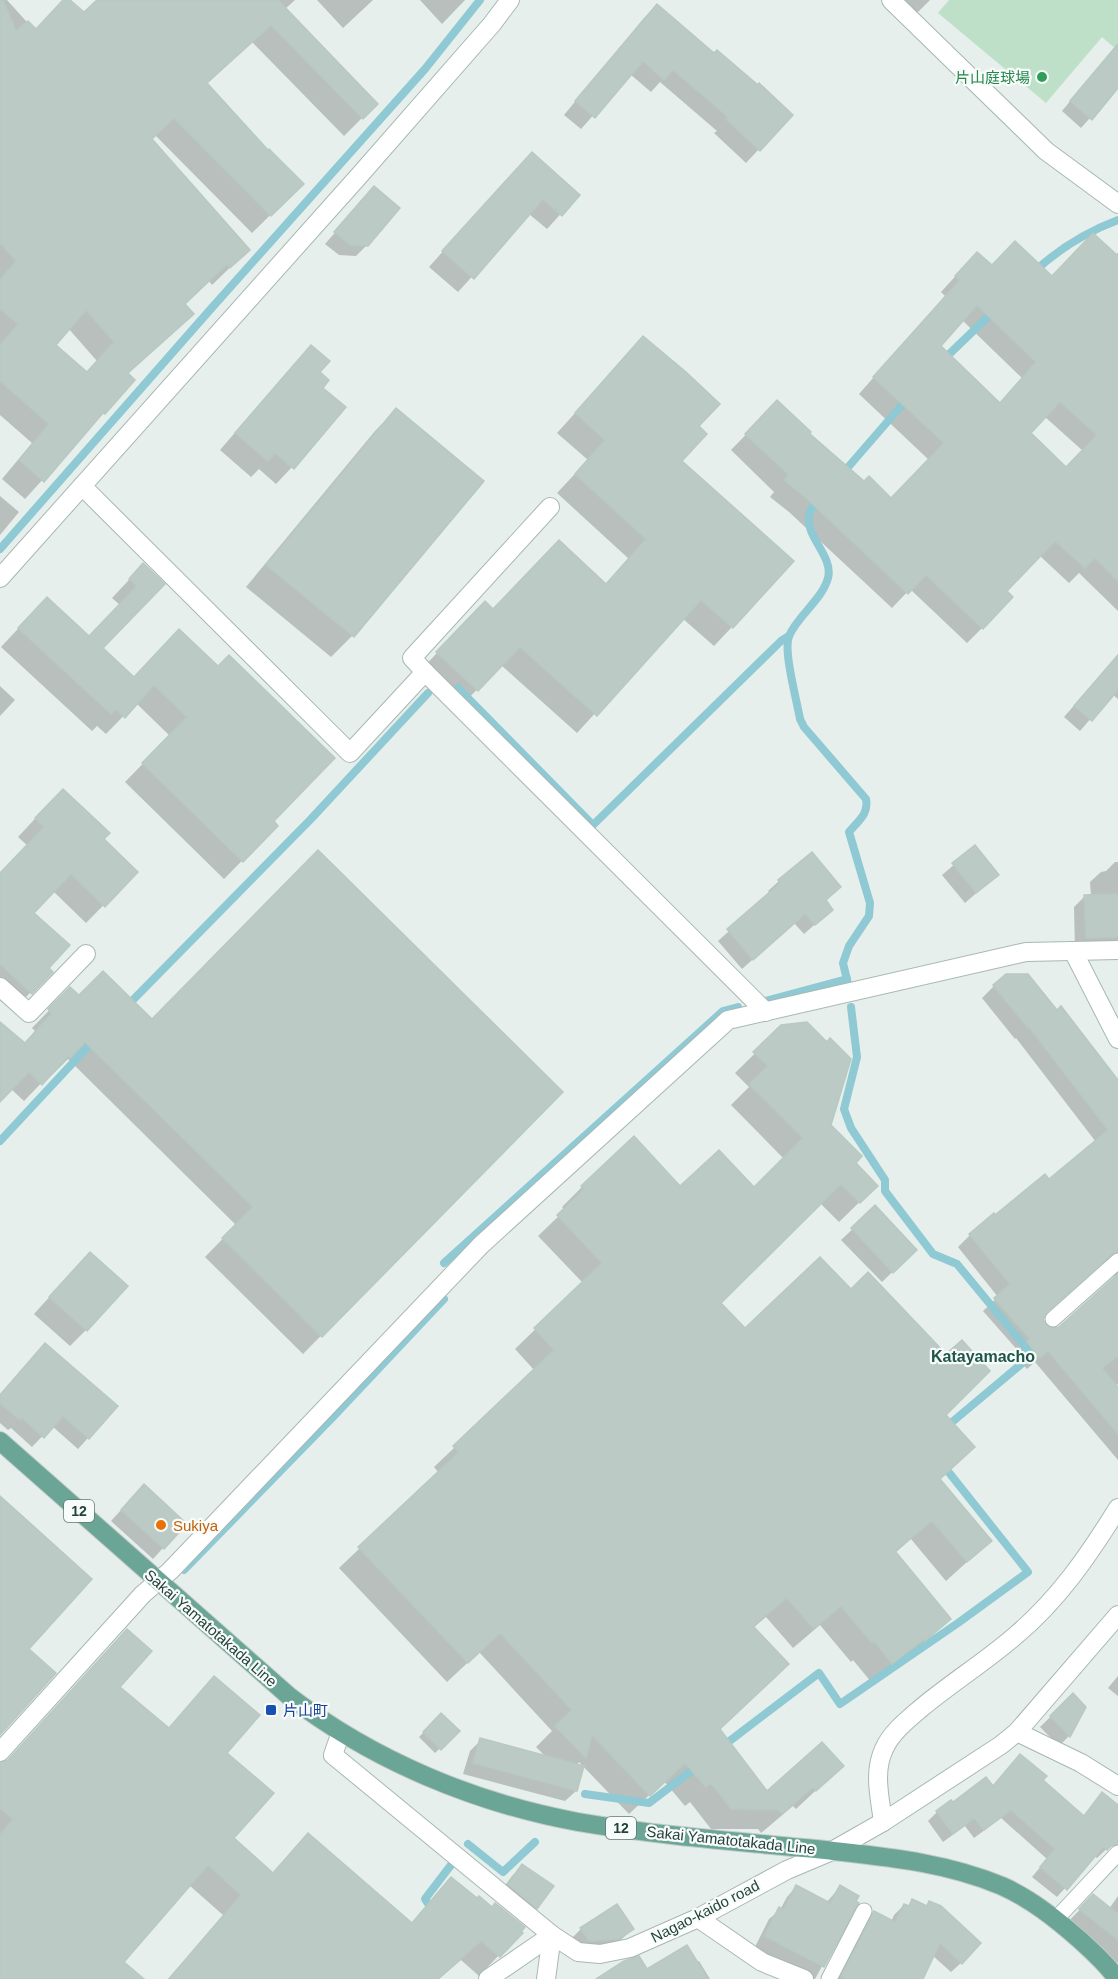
<svg xmlns="http://www.w3.org/2000/svg" width="1118" height="1979" font-family="Arial,'Noto Sans JP',sans-serif">
<style>
.green{fill:#bfe0c8}
.shadow{fill:#0003;fill-rule:evenodd}
.lines{fill:none;stroke-linecap:round;stroke-linejoin:round}
.stream{stroke:#8ec9d4;stroke-width:8}
.building{fill:#bbcac4;stroke:#b8c9c2;stroke-width:1.5;fill-rule:evenodd}
.service-casing{stroke:#a8b8b2;stroke-width:17}
.minor-casing{stroke:#a8b8b2;stroke-width:20}
.primary-casing{stroke:#c2cac8;stroke-width:20}
.service{stroke:#fff;stroke-width:15}
.minor{stroke:#fff;stroke-width:18}
.primary{stroke:#6aa596;stroke-width:18}
.leisure-dot{fill:#2e9e5b;stroke:#f7fbf9;stroke-width:2}
.food-dot{fill:#e8710a;stroke:#f7fbf9;stroke-width:2}
.transit-dot{fill:#1a4fb4;stroke:#f7fbf9;stroke-width:2}
.labels{text-anchor:middle;dominant-baseline:central;stroke-width:4.5;stroke-linejoin:round;paint-order:stroke}
.shield{fill:#f7fbf9;stroke:#637a73;stroke-width:1.5}
.shield-label{font-size:14px;font-weight:bold;fill:#24423a}
.leisure-label{font-size:15px;fill:#27864d;stroke:#f7fbf9;text-anchor:end}
.food-label{font-size:15px;fill:#c56008;stroke:#f7fbf9;text-anchor:start}
.street-label{font-size:15px;fill:#24423a;stroke:#f7fbf9}
.transit-label{font-size:15px;fill:#164399;stroke:#f7fbf9;text-anchor:start}
.neighbourhood-label{font-size:16px;font-weight:bold;fill:#1f5548;stroke:#f7fbf9}
</style>
<rect width="100%" height="100%" fill="#e6efeb"/>
<polygon class="green" points="949,0 1118,0 1118,51 1102,37 1046,103 938,13"/>
<g class="shadow">
<path d="M0,0h7l28,31 30,-31h3l16,14 16,-14h195l-10,9 91,95 -32,32 -92,-94 -47,42 62,69 35,31 -50,49 -97,-98 -4,4 97,111 -36,35 -3,-4 -26,24 9,9 -65,60 -24,39 -78,86 -23,-20 30,-36 -32,-28zM68,328l29,33 -11,12 -32,-28z"/>
<polygon points="317,0 373,0 343,28"/>
<polygon points="420,0 465,0 442,24"/>
<polygon points="886,0 930,0 910,20"/>
<polygon points="657,6 713,55 758,87 791,115 746,163 714,133 717,131 660,82 651,92 630,74 581,129 564,115 644,18"/>
<polygon points="1099,66 1118,66 1118,78 1113,92 1081,128 1062,111"/>
<polygon points="374,188 367,245 356,256 339,255 325,244"/>
<polygon points="497,191 578,195 547,229 529,214 458,292 429,267"/>
<path d="M1118,253v358l-39,-38 -10,10 -30,-28 -34,37 -23,36 -15,15 -57,-54 -18,19 -103,-96 -19,-15 4,-5 -43,-42 31,-32 45,16 57,49 27,16 38,-39 -70,-66 86,-98 -4,-4 21,-23 30,-2 60,11 63,-23zM962,320l60,58 -23,26 -60,-58zM1044,416l39,35 -18,18 -36,-36z"/>
<polygon points="643,338 697,426 680,462 732,627 714,646 682,618 577,733 501,665 458,709 419,672 466,622 492,611 605,585 629,559 557,493 588,460 557,433"/>
<polygon points="311,347 321,388 292,467 276,484 259,469 251,477 220,450 295,363"/>
<polygon points="396,410 481,481 352,636 331,657 246,587 375,431"/>
<polygon points="0,496 19,512 0,535"/>
<polygon points="143,565 162,584 101,648 133,678 179,631 272,821 276,826 224,879 125,782 170,736 136,703 106,734 97,726 92,731 1,647 29,617 89,637 120,605 112,598"/>
<polygon points="1118,655 1118,699 1112,694 1080,731 1064,717"/>
<polygon points="0,686 15,700 0,716"/>
<polygon points="45,808 102,839 136,872 86,923 53,891 32,913 47,968 51,972 13,1010 0,998 0,875 28,846 18,837"/>
<polygon points="975,847 997,875 965,903 942,875"/>
<polygon points="812,854 839,887 824,901 831,910 804,934 794,923 742,969 718,941 770,894 768,891 779,881"/>
<polygon points="1115,862 1118,862 1118,941 1075,948 1074,907 1085,896 1091,896 1090,882 1101,872 1106,871"/>
<path d="M994,986l124,97v301l-3,2 3,3v71l-83,-98 -8,7 -12,-14 4,-3 -36,-41 15,-14 -40,-50 12,-12 79,-54 47,-39 -80,-104 -1,1 -33,-41zM1103,1263l6,1 7,8 -3,8 -53,48 -6,2 -9,-3 -3,-6 2,-8 54,-47z"/>
<polygon points="70,989 79,997 152,1021 561,1092 303,1354 205,1257 236,1225 68,1059 52,1075 50,1074 24,1101 11,1089 0,1100 0,1023 24,1044 35,1031 32,1028"/>
<polygon points="782,1027 829,1125 853,1163 876,1186 839,1222 820,1203 719,1303 745,1330 944,1415 973,1447 939,1480 990,1541 946,1581 911,1539 895,1553 949,1619 905,1659 903,1658 872,1683 853,1660 851,1662 820,1625 793,1648 766,1617 753,1628 718,1730 767,1793 842,1766 796,1809 793,1806 761,1833 758,1829 711,1829 690,1802 685,1806 664,1781 629,1814 579,1762 576,1766 576,1791 565,1801 463,1774 470,1751 481,1740 547,1758 536,1747 552,1731 479,1652 447,1682 339,1568 439,1473 434,1467 535,1371 515,1349 583,1283 538,1236 565,1210 562,1207 582,1187 754,1189 784,1159 731,1105 749,1087 735,1073"/>
<polygon points="875,1208 915,1250 882,1282 841,1240"/>
<polygon points="74,1270 86,1330 70,1346 34,1314"/>
<polygon points="34,1356 88,1438 78,1449 52,1426 32,1447 11,1428 8,1430 0,1423 0,1395"/>
<polygon points="133,1497 163,1548 153,1559 111,1521"/>
<polygon points="127,1631 118,1687 168,1729 214,1678 225,1753 231,1838 272,1874 308,1835 411,1924 451,1879 520,1933 479,1976 461,1960 439,1979 168,1979 223,1915 189,1885 122,1962 141,1979 0,1979 0,1764 5,1763"/>
<polygon points="1118,1676 1118,1696 1108,1688"/>
<polygon points="1073,1695 1084,1707 1069,1736 1059,1746 1040,1727"/>
<polygon points="441,1715 458,1731 435,1753 419,1737"/>
<polygon points="1041,1780 1083,1817 1094,1803 1118,1807 1118,1838 1097,1858 1094,1855 1057,1897 1032,1877 1047,1859 1001,1818 974,1838 965,1826 943,1842 928,1821 937,1812 952,1804 992,1788"/>
<polygon points="522,1866 536,1908 526,1918 498,1895 512,1876"/>
<polygon points="796,1887 826,1903 840,1887 857,1903 815,1979 804,1979 752,1953 769,1919 780,1910 787,1897"/>
<polygon points="1093,1896 1109,1909 1118,1896 1118,1962 1116,1964 1067,1923"/>
<polygon points="913,1901 926,1907 930,1903 961,1963 951,1972 932,1955 921,1979 836,1979 864,1922 874,1913 891,1922 894,1915 904,1905 907,1907"/>
<polygon points="581,1929 632,1929 622,1939 607,1949 578,1951 570,1940"/>
<polygon points="699,1961 710,1979 599,1979 696,1963"/>
</g>
<g class="lines">
<g class="stream">
<path d="M1035,271c25,-23 51,-39 83,-51"/>
<polyline points="942,361 994,311"/>
<polyline points="843,473 908,398"/>
<path d="M821,498c-4,4 -10,9 -11,14 -8,23 24,43 18,66 -6,22 -30,37 -39,58 -6,15 8,65 11,83l4,8 62,72c3,15 -8,22 -17,33l21,71 -1,13 -20,30 -6,17 5,21"/>
<polyline points="0,549 209,311 425,69 480,0"/>
<polyline points="458,688 593,825 781,641 789,636"/>
<polyline points="765,1001 847,979"/>
<polyline points="126,1007 310,820 428,693"/>
<polyline points="851,1007 857,1057 844,1109 851,1128 885,1180 885,1191 933,1254 957,1264 1032,1355 945,1428"/>
<polyline points="0,1141 95,1039"/>
<polyline points="444,1263 723,1011 738,1007"/>
<polyline points="184,1570 334,1416 444,1299"/>
<polyline points="723,1746 819,1673 840,1704 958,1623 1028,1572 943,1465"/>
<polyline points="585,1794 649,1803 699,1765"/>
<polyline points="468,1844 503,1872 535,1842"/>
<polyline points="433,1911 425,1899 451,1865"/>
</g>
</g>
<g class="building">
<path d="M0,0h3l13,31 12,-10 8,8 27,-29h7l14,12 13,-12h181l100,104 -15,15 -92,-94 -64,58 61,67 1,-1 35,35 -33,32 -97,-98 -22,21 98,111 -20,18 -3,-4 -42,40 9,10 -66,59 7,7 -30,34 -2,-1 -59,69 -25,-22 30,-36 -49,-43v-36l18,-21 -18,-15v-29l16,-19 -16,-18zM86,310l28,32 -27,30 -31,-27z"/>
<polygon points="657,4 714,53 717,50 758,85 759,83 793,115 760,151 726,119 728,117 673,70 664,80 643,61 595,118 575,101"/>
<polygon points="1118,44 1118,88 1092,120 1070,101"/>
<polygon points="532,152 580,195 562,216 543,199 474,279 442,251"/>
<polygon points="374,186 400,208 368,246 350,245 334,232"/>
<path d="M1093,233l25,23v325l-23,-23 -10,10 -30,-27 -48,50 6,6 -30,32 -57,-54 -18,19 -103,-97 -21,-17 5,-5 -44,-41 32,-34 34,32 -1,2 54,47 5,-5 22,22 53,-55 -71,-66 87,-97 -5,-4 22,-24 15,13 23,-24 37,35zM977,305l59,57 -36,41 -59,-57zM1060,402l37,33 -31,32 -35,-34z"/>
<polygon points="643,336 686,372 720,404 699,426 707,434 682,461 794,561 733,628 701,600 597,716 520,647 478,691 436,652 485,601 493,609 559,540 606,584 646,539 575,474 605,440 575,413"/>
<polygon points="311,345 330,361 320,372 329,380 323,388 346,407 294,469 275,453 268,461 235,433"/>
<polygon points="396,408 484,481 354,637 266,565"/>
<polygon points="143,563 165,584 103,648 134,677 179,629 218,666 229,655 335,758 274,821 278,826 243,862 142,763 187,717 154,685 125,718 116,709 111,714 18,628 47,597 89,636 137,586 129,579"/>
<polygon points="1118,655 1118,690 1092,721 1074,706"/>
<polygon points="63,789 110,833 104,839 138,872 105,907 71,874 34,913 70,945 49,968 53,972 32,994 0,964 0,873 44,827 35,818"/>
<polygon points="975,845 999,875 976,893 952,863"/>
<polygon points="318,850 563,1092 322,1337 222,1238 253,1207 85,1042 70,1058 68,1056 42,1085 29,1072 0,1102 0,1022 25,1043 52,1013 48,1009 70,987 79,995 103,971 152,1019"/>
<polygon points="812,852 841,887 826,900 833,910 815,925 805,914 753,960 727,929 780,883 778,880"/>
<polygon points="1118,894 1118,937 1086,938 1084,895"/>
<polygon points="1006,974 1028,974 1057,1010 1061,1006 1118,1080 1118,1251 1112,1254 1047,1312 1043,1320 1049,1328 1059,1327 1118,1274 1118,1356 1102,1368 1118,1387 1118,1434 1048,1351 1040,1358 1027,1342 1030,1339 994,1298 1010,1284 969,1234 994,1213 995,1215 1045,1174 1049,1179 1108,1130 1029,1027 1028,1028 993,985"/>
<polygon points="807,1022 827,1042 830,1038 851,1059 831,1125 862,1156 856,1163 878,1186 860,1203 841,1184 721,1303 745,1328 820,1257 851,1289 868,1272 946,1354 962,1340 990,1371 946,1415 975,1447 940,1479 992,1541 967,1562 932,1521 895,1551 951,1619 925,1641 924,1639 892,1664 874,1641 872,1643 841,1606 814,1629 787,1598 753,1626 789,1664 720,1729 767,1791 822,1742 844,1766 816,1791 813,1787 782,1814 778,1810 731,1809 711,1783 706,1787 685,1763 650,1796 592,1735 586,1758 555,1726 572,1710 500,1633 468,1663 358,1547 459,1452 453,1446 554,1350 534,1328 602,1263 557,1215 584,1189 581,1186 634,1136 680,1186 719,1150 754,1187 803,1138 749,1084 768,1066 753,1052 781,1025"/>
<polygon points="875,1205 917,1250 893,1273 851,1228"/>
<polygon points="90,1252 128,1286 87,1331 49,1297"/>
<polygon points="45,1343 118,1406 89,1439 63,1416 44,1438 22,1418 20,1420 0,1403 0,1395"/>
<polygon points="144,1484 187,1524 164,1549 121,1510"/>
<polygon points="0,1496 92,1579 29,1649 56,1673 0,1735"/>
<polygon points="127,1629 152,1651 120,1687 169,1728 214,1676 260,1715 227,1753 274,1793 234,1838 273,1873 308,1833 412,1923 451,1877 477,1898 479,1896 492,1907 495,1903 525,1927 521,1932 523,1933 500,1957 481,1941 438,1979 169,1979 241,1895 208,1865 124,1962 144,1979 0,1979 0,1835 13,1819 0,1808 0,1763 8,1760"/>
<polygon points="1073,1693 1086,1707 1070,1737 1050,1716"/>
<polygon points="441,1713 460,1731 441,1750 423,1732"/>
<polygon points="480,1738 584,1766 577,1791 473,1763"/>
<polygon points="1020,1754 1047,1776 1043,1780 1084,1816 1102,1792 1118,1805 1118,1844 1111,1846 1107,1850 1103,1847 1067,1890 1040,1867 1055,1849 1011,1810 984,1830 974,1818 953,1834 936,1811 951,1800 953,1802 986,1777 993,1786"/>
<polygon points="522,1864 554,1886 537,1909 508,1884"/>
<polygon points="796,1885 830,1903 840,1885 859,1896 856,1901 859,1903 824,1967 764,1936 779,1907 783,1910"/>
<polygon points="1093,1894 1118,1914 1118,1940 1079,1909"/>
<polygon points="912,1899 927,1906 929,1901 941,1906 981,1943 962,1964 940,1943 923,1979 846,1979 841,1976 874,1911 895,1922 904,1904 909,1906"/>
<polygon points="617,1904 634,1929 619,1939 589,1941 580,1928"/>
<polygon points="687,1945 708,1979 596,1979 624,1961 639,1956 647,1969"/>
</g>
<g class="lines">
<defs>
<g id="service">
<polyline points="1053,1319 1118,1261"/>
<polyline points="1056,1919 1118,1853"/>
<polyline points="829,1979 864,1911"/>
</g>
<g id="minor">
<polyline points="891,0 1046,151 1118,204"/>
<polyline points="82,486 350,753 425,672 412,658 550,507"/>
<polyline points="0,578 358,177 492,24 510,0"/>
<polyline points="425,672 766,1012"/>
<polyline points="1073,951 1118,1039"/>
<polyline points="0,987 29,1013 86,954"/>
<polyline points="341,1732 333,1755 552,1935 578,1952 600,1954 630,1948 698,1918 787,1870 832,1851 883,1822 1001,1745 1017,1732 1081,1763 1118,1786"/>
<polyline points="1017,1732 1118,1615"/>
<polyline points="0,1752 143,1594 170,1571 481,1245 728,1020 1026,952 1118,950"/>
<path d="M883,1822c-3,-24 -10,-50 1,-73 7,-16 23,-29 36,-40 31,-26 65,-47 95,-73 43,-36 74,-81 103,-128"/>
<polyline points="698,1918 762,1962 804,1979"/>
<polyline points="488,1979 552,1935"/>
<polyline points="546,1979 552,1935"/>
</g>
<path id="primary" d="M0,1441l290,256c84,64 185,106 288,125 82,14 165,20 247,28 61,7 120,12 177,36 29,13 54,33 78,54 12,11 28,25 37,39"/>
</defs>
<use href="#service" class="service-casing"/>
<use href="#minor" class="minor-casing"/>
<use href="#primary" class="primary-casing"/>
<use href="#service" class="service"/>
<use href="#minor" class="minor"/>
<use href="#primary" class="primary"/>
</g>
<circle class="leisure-dot" cx="1042" cy="77" r="6"/>
<circle class="food-dot" cx="161" cy="1525" r="6"/>
<rect class="transit-dot" x="265" y="1704" width="12" height="12" rx="3"/>
<g class="labels">
<g class="shield">
<rect x="64" y="1500" width="30" height="22" rx="4.5"/>
<rect x="606" y="1817" width="30" height="22" rx="4.5"/>
</g>
<g class="shield-label">
<text x="79" y="1511">12</text>
<text x="621" y="1828">12</text>
</g>
<g class="leisure-label">
<text x="1030" y="77">片山庭球場</text>
</g>
<g class="food-label">
<text x="173" y="1525">Sukiya</text>
</g>
<g class="street-label">
<text transform="translate(211 1628) rotate(41)">Sakai Yamatotakada Line</text>
<text transform="translate(731 1840) rotate(6)">Sakai Yamatotakada Line</text>
<text transform="translate(705 1911) rotate(-27)">Nagao-kaido road</text>
</g>
<g class="transit-label">
<text x="283" y="1710">片山町</text>
</g>
<g class="neighbourhood-label">
<text x="983" y="1356">Katayamacho</text>
</g>
</g>
</svg>
